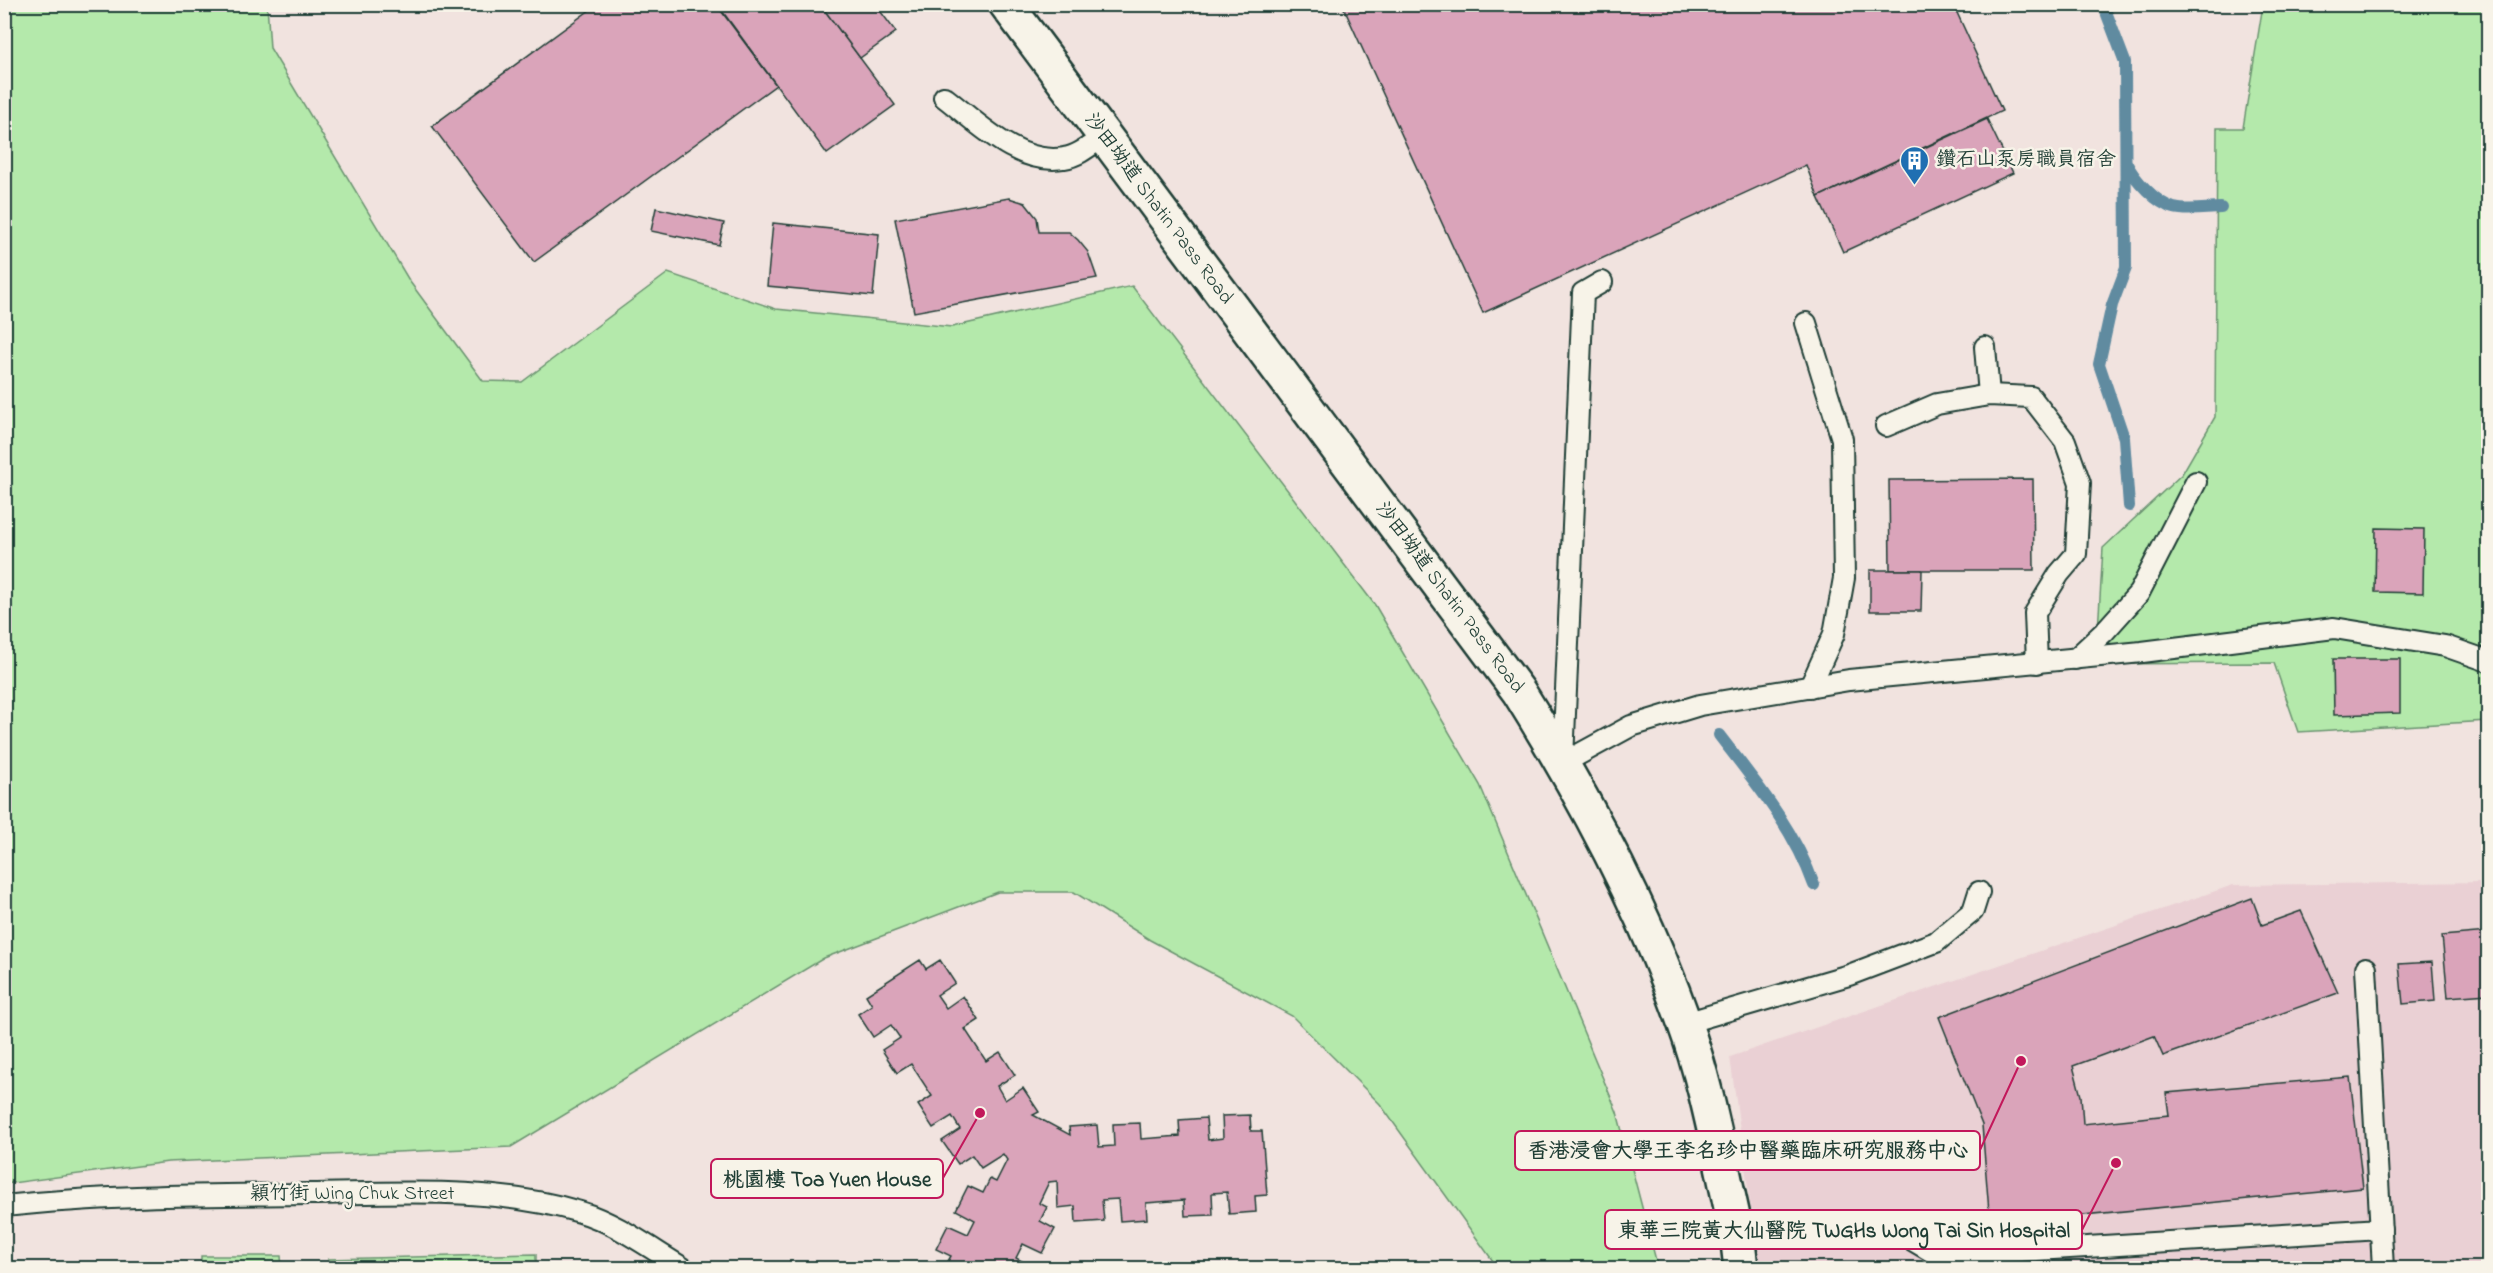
<svg xmlns="http://www.w3.org/2000/svg" width="2493" height="1273" font-family="'Indie Flower','LXGW WenKai TC',sans-serif">
<style>
.built{fill:#ead0d4}
.green{fill:#b4e9ab;stroke:#6a9370;stroke-width:1.5}
.lines{fill:none;stroke-linecap:round;stroke-linejoin:round}
.stream{stroke:#608ba0;stroke-width:12}
.building{fill:#daa4ba;stroke:#1f3d34;stroke-width:1.5}
.service-casing{stroke:#1f3d34;stroke-width:24}
.secondary-casing{stroke:#1f3d34;stroke-width:38}
.service{stroke:#f7f3e8;stroke-width:20}
.secondary{stroke:#f7f3e8;stroke-width:33}
.labels{text-anchor:middle;dominant-baseline:central;stroke-width:5;stroke-linejoin:round;paint-order:stroke}
.poi-label{font-size:20px;fill:#1f3d34;stroke:#f7f3e8;text-anchor:start}
.street-label{font-size:20px;fill:#1f3d34;stroke:#f7f3e8}
.leader{fill:none;stroke:#c2185b;stroke-width:2}
.callout-dot{fill:#c2185b;stroke:#f7f3e8;stroke-width:2}
.callout{fill:#f7f3e8;stroke:#c2185b;stroke-width:2}
.callout-label{font-size:21px;text-anchor:middle;font-weight:bold;fill:#1f3d34}
</style>
<rect width="100%" height="100%" fill="#f1e3df"/>
<filter id="ink" filterUnits="userSpaceOnUse"><feTurbulence type="fractalNoise" baseFrequency=".0167" numOctaves="2"/><feDisplacementMap in="SourceGraphic" scale="12" xChannelSelector="R" yChannelSelector="G"/><feConvolveMatrix kernelMatrix="1 2 1 2 8 2 1 2 1" color-interpolation-filters="sRGB"/></filter>
<g filter="url(#ink)">
<polygon class="built" points="2488,882 2488,1268 1759,1268 1730,1057 2233,885"/>
<g class="green">
<polygon points="4,5 267,5 270,48 410,282 483,381 522,382 668,273 776,309 952,327 1132,286 1375,605 1480,785 1617,1112 1658,1268 1498,1268 1380,1104 1292,1016 1150,940 1074,892 998,892 824,958 511,1147 168,1162 5,1184"/>
<polygon points="2263,5 2488,5 2488,721 2298,732 2274,663 2096,664 2103,548 2182,474 2215,417 2217,128 2243,128"/>
<polygon points="536,1254 536,1268 329,1268 328,1259"/>
<polygon points="201,1256 281,1256 282,1268 201,1268"/>
</g>
<g class="lines">
<g class="stream">
<polyline points="2103,4 2125,62 2126,268 2112,305 2099,364 2124,438 2129,506"/>
<path d="M2127,164c7,15 30,40 47,44 14,4 33,0 47,0"/>
<path d="M1719,735c36,47 75,93 95,150"/>
</g>
</g>
<g class="building">
<polygon points="598,4 716,4 776,85 534,262 432,126"/>
<polygon points="717,4 820,4 895,105 827,154"/>
<polygon points="820,4 875,4 896,32 860,58"/>
<polygon points="1342,4 1953,4 2002,111 1818,197 1806,165 1483,313"/>
<polygon points="1987,119 2013,173 1843,252 1818,197"/>
<polygon points="1009,198 1025,203 1037,218 1039,232 1069,232 1078,240 1088,252 1097,278 914,312 895,219"/>
<polygon points="656,208 724,223 719,245 651,231"/>
<polygon points="773,223 879,234 873,296 767,286"/>
<polygon points="2033,479 2034,570 1890,570 1889,480"/>
<polygon points="2376,528 2424,529 2423,593 2375,592"/>
<polygon points="1870,570 1922,570 1921,611 1870,611"/>
<polygon points="2333,659 2400,659 2400,713 2334,715"/>
<polygon points="2252,898 2262,925 2301,911 2338,993 2163,1056 2154,1036 2073,1066 2081,1096 2083,1124 2169,1115 2166,1093 2350,1077 2363,1188 1990,1224 1982,1125 1939,1017"/>
<polygon points="2488,932 2488,994 2448,997 2442,936"/>
<polygon points="920,960 926,969 940,960 955,983 937,995 946,1008 963,996 979,1020 965,1029 986,1061 1000,1052 1015,1075 997,1086 1005,1100 1023,1088 1039,1112 1033,1115 1070,1135 1069,1127 1097,1125 1099,1147 1114,1146 1113,1124 1140,1123 1141,1139 1180,1136 1179,1120 1206,1118 1208,1140 1223,1138 1222,1116 1250,1115 1251,1131 1262,1131 1267,1195 1255,1196 1256,1212 1229,1214 1227,1192 1212,1193 1213,1215 1185,1216 1184,1200 1146,1203 1147,1219 1120,1221 1118,1199 1102,1200 1104,1221 1076,1223 1075,1206 1058,1208 1057,1181 1049,1182 1039,1203 1047,1207 1040,1221 1055,1229 1042,1253 1023,1244 1016,1258 1035,1268 944,1268 951,1256 936,1249 948,1225 968,1234 975,1220 956,1210 968,1186 983,1193 990,1179 996,1182 1007,1160 1003,1154 981,1168 972,1155 958,1164 942,1141 960,1129 952,1116 933,1128 918,1105 932,1096 911,1064 897,1073 882,1050 900,1038 891,1025 873,1037 858,1014 872,1005 866,995"/>
<polygon points="2432,962 2435,1001 2403,1004 2399,964"/>
</g>
<g class="lines">
<defs>
<g id="service">
<path d="M944,97c33,25 74,69 120,61 15,-2 28,-14 40,-22"/>
<polyline points="1806,323 1842,439 1844,578 1834,634 1810,687"/>
<polyline points="1985,347 1989,395"/>
<polyline points="1886,426 1937,404 1989,395 2031,397 2065,441 2080,483 2076,554 2059,574 2035,613 2037,663"/>
<polyline points="2075,659 2104,632 2139,593 2196,482"/>
<polyline points="1563,760 1583,293 1602,282"/>
<polyline points="1563,763 1631,726 1700,705 1849,680 2142,652 2334,628 2445,646 2488,661"/>
<polyline points="2366,968 2383,1268"/>
<polyline points="1685,1023 1849,975 1936,942 1973,911 1979,892"/>
<path d="M4,1206c101,-11 203,-11 305,-12 90,-1 183,-8 271,18 35,10 71,37 103,56"/>
<polyline points="1737,1234 1864,1225 1902,1234 1939,1256 1940,1268"/>
<polyline points="1939,1256 2381,1229"/>
</g>
<path id="secondary" d="M1006,4l513,688c65,104 124,214 165,330 24,65 37,144 53,212l4,34"/>
</defs>
<use href="#service" class="service-casing"/>
<use href="#secondary" class="secondary-casing"/>
<use href="#service" class="service"/>
<use href="#secondary" class="secondary"/>
</g>
</g>
<defs>
<symbol id="building-pin" viewBox="-11 -11 22 30"><path d="M0 17L-7.5 6A9.5 9.5 0 1 1 7.5 6Z" fill="#1f6fb2" stroke="#f7f3e8"/><path d="M-4-6H4V6H1V3H-1V6H-4ZM-2.5-4.3h1.7v1.8h-1.7ZM.8-4.3h1.7v1.8H.8ZM-2.5-1h1.7V.8h-1.7ZM.8-1h1.7V.8H.8Z" fill="#fff"/></symbol>
</defs>
<g fill-rule="evenodd">
<use href="#building-pin" x="1898" y="144" width="33" height="45"/>
</g>
<g class="labels">
<g class="poi-label">
<text x="1936" y="160">鑽石山泵房職員宿舍</text>
</g>
<g class="street-label">
<text transform="translate(1158 209) rotate(53)">沙田坳道 Shatin Pass Road</text>
<text transform="translate(1449 598) rotate(53)">沙田坳道 Shatin Pass Road</text>
<text x="352" y="1194">穎竹街 Wing Chuk Street</text>
</g>
</g>
<path class="leader" d="M2021 1061L1980 1150M980 1113L943 1178M2116 1163L2082 1230"/>
<g class="callout-dot">
<circle cx="2021" cy="1061" r="6"/>
<circle cx="980" cy="1113" r="6"/>
<circle cx="2116" cy="1163" r="6"/>
</g>
<g class="callout">
<rect x="1515" y="1131" width="465" height="39" rx="6"/>
<rect x="711" y="1159" width="232" height="39" rx="6"/>
<rect x="1605" y="1210" width="477" height="39" rx="6"/>
</g>
<g class="callout-label">
<text x="1748" y="1157">香港浸會大學王李名珍中醫藥臨床研究服務中心</text>
<text x="827" y="1186">桃園樓 Toa Yuen House</text>
<text x="1844" y="1237">東華三院黃大仙醫院 TWGHs Wong Tai Sin Hospital</text>
</g>
<rect width="2493" height="1273" fill="none" stroke="#f7f3e8" stroke-width="24"/>
<rect x="12" y="12" width="2469" height="1249" fill="none" stroke="#1f3d34" stroke-width="2" filter="url(#ink)"/>
</svg>
